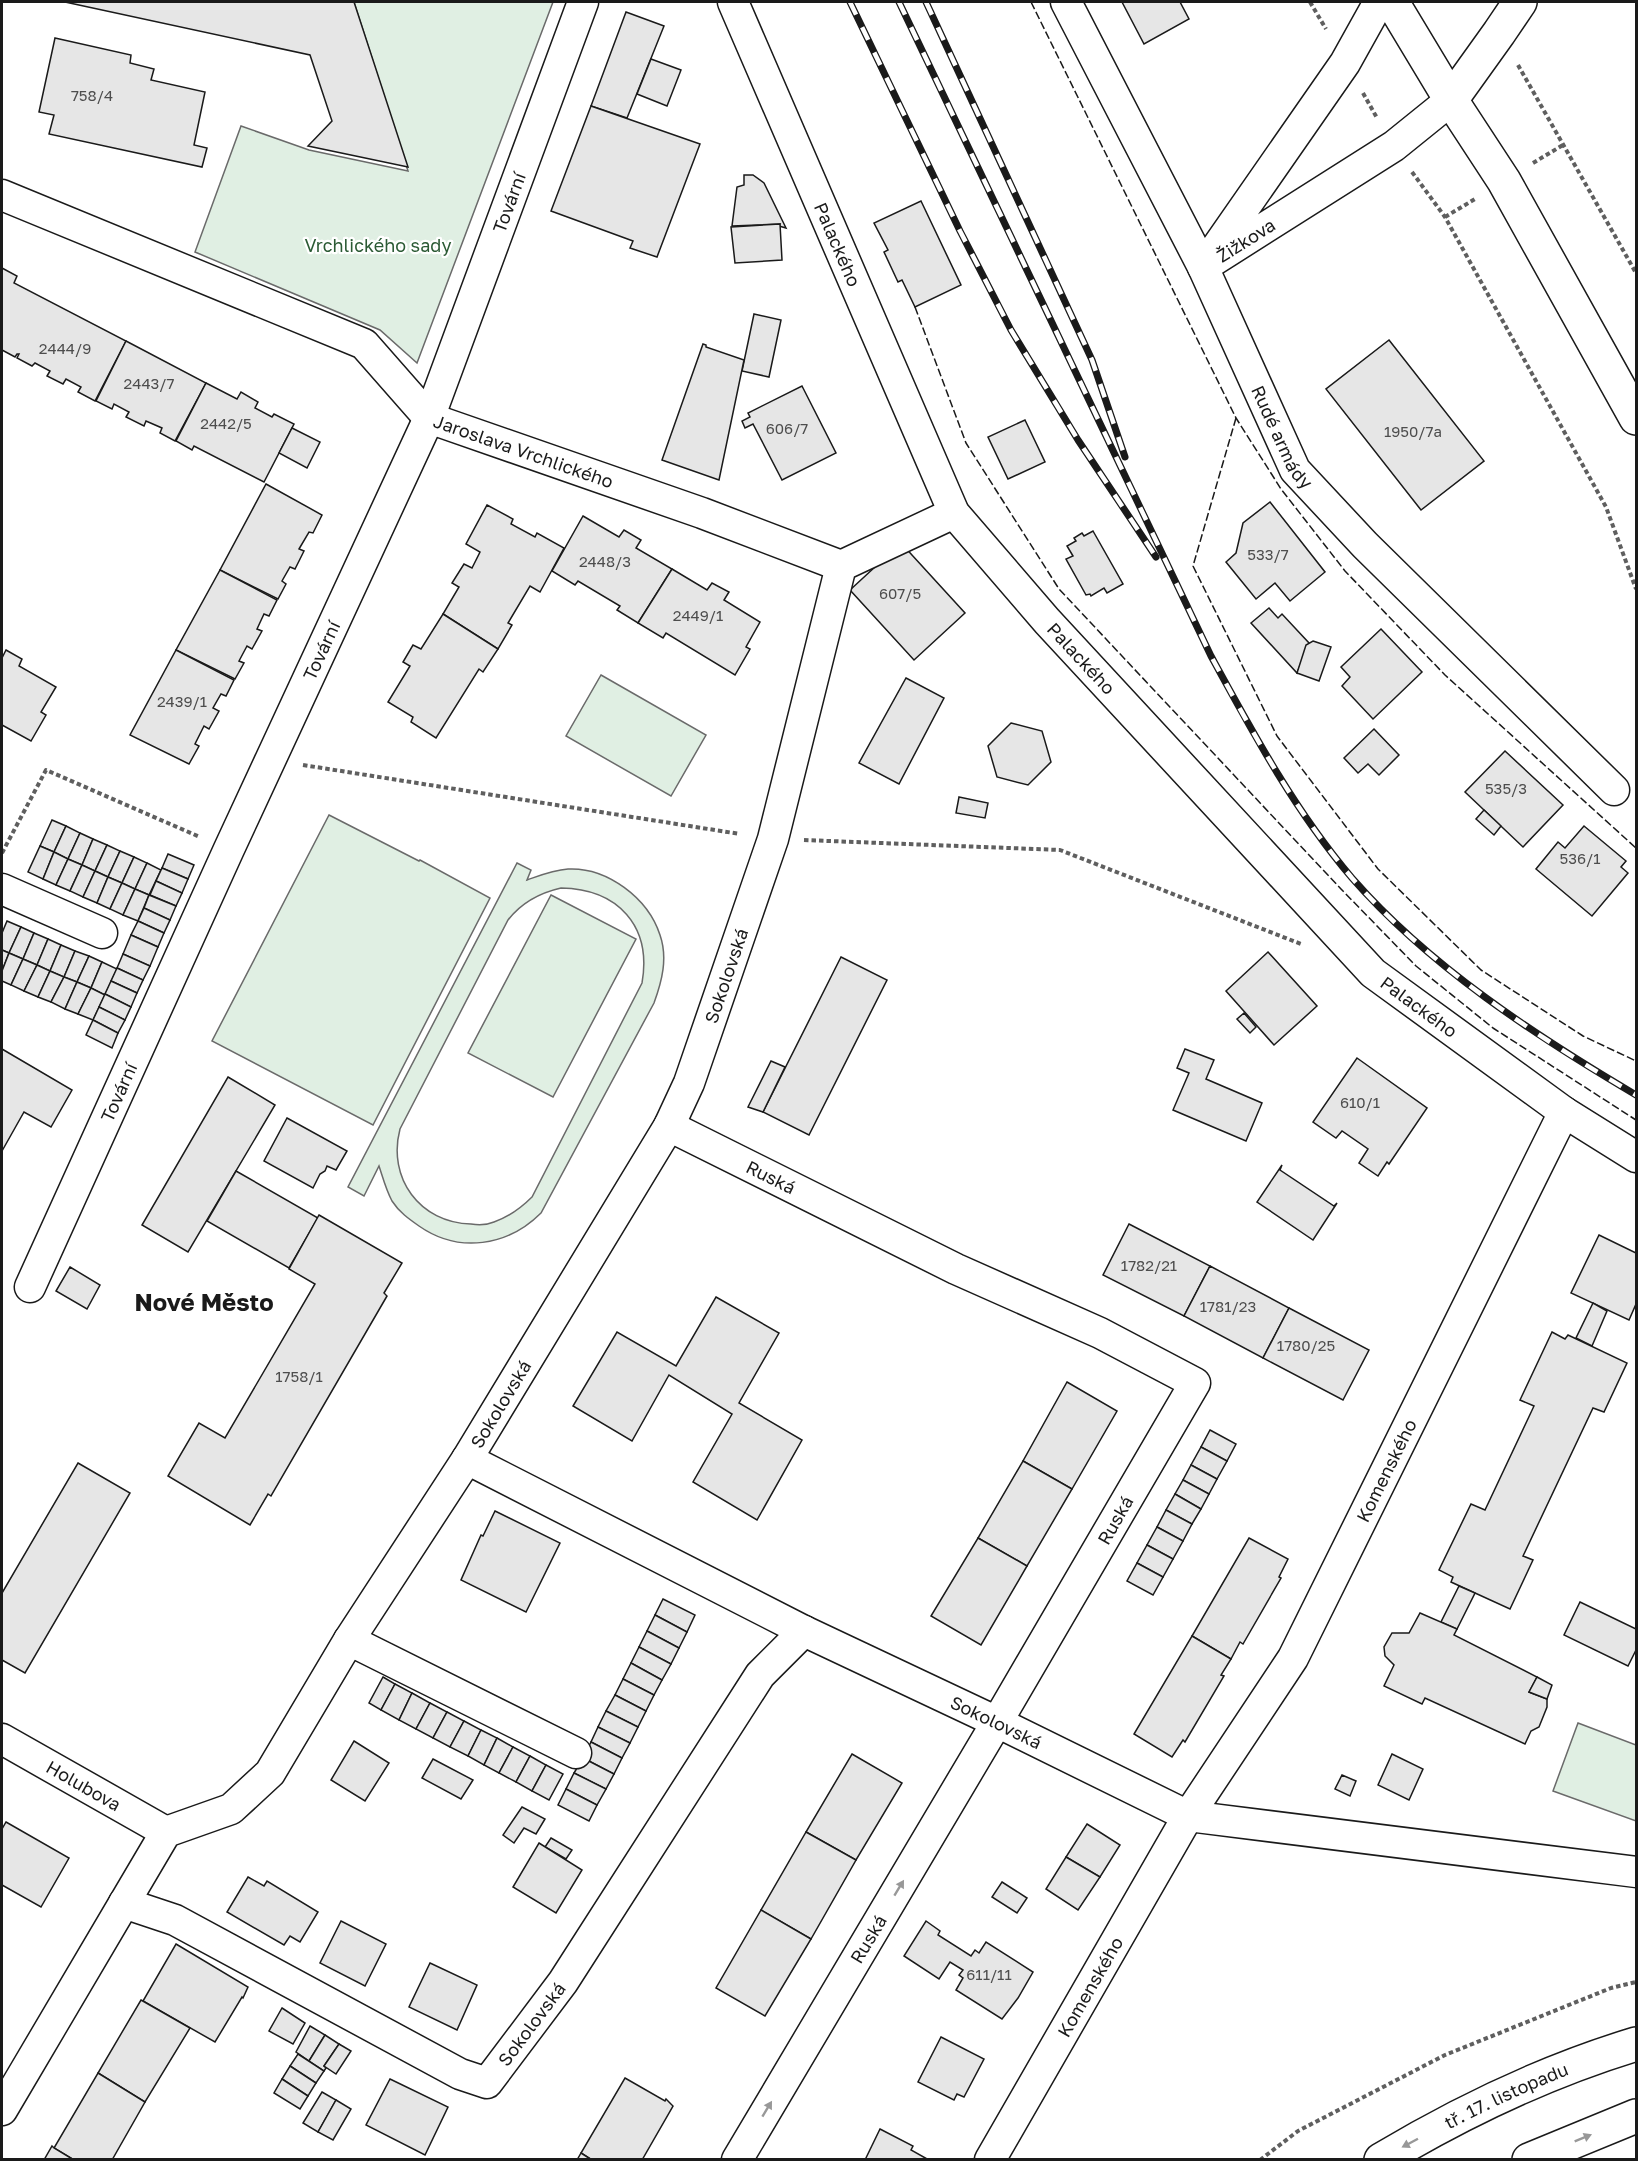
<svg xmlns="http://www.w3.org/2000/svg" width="1638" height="2161" font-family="'Golos Text',sans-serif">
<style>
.green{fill:#e0efe3;stroke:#6a6a6a;stroke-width:1.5;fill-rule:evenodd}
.building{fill:#e6e6e6;stroke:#1a1a1a;stroke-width:1.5}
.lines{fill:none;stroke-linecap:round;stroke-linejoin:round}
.minor-casing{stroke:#1a1a1a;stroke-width:33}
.tertiary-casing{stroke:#1a1a1a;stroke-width:36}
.secondary-casing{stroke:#1a1a1a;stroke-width:36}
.primary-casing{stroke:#1a1a1a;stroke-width:36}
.path{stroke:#5f5f5f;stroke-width:4;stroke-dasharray:4.5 3;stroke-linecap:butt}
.minor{stroke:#fff;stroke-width:30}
.tertiary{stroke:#fff;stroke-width:33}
.secondary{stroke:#fff;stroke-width:33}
.primary{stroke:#fff;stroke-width:33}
.rail-casing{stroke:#1a1a1a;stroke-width:7}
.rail{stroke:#fff;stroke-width:4.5;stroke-dasharray:14;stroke-linecap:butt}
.fence{stroke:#1a1a1a;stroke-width:1.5;stroke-dasharray:8 3;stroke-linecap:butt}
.oneway{fill:#989898}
.labels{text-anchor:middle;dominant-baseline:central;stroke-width:4.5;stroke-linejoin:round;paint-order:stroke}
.number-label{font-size:15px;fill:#4d4d4d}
.street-label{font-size:18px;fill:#1a1a1a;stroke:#fff}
.park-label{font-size:18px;fill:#2b5a34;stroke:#fff}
.district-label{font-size:24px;font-weight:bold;fill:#1a1a1a;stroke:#fff}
</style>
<rect width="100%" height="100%" fill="#fff"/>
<g class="green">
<polygon points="354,2 553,2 417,363 380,330 195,252 241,126 309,150 408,171"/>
<polygon points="601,675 706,735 671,796 566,736"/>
<polygon points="329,815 419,861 420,860 490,898 373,1125 212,1041"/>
<path d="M517,863l14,7 -4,10c14,-5 26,-10 41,-11 39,-2 80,29 92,66 8,23 2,46 -6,68l-113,210c-33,33 -82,41 -122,13 -10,-7 -20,-14 -27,-25 -6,-11 -9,-23 -13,-35l-15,30 -16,-9zM561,888c57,1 91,38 81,95l-110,214c-11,11 -24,20 -38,25 -7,3 -16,3 -23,2 -51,-1 -84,-46 -71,-95l108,-209c14,-18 31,-27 53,-32z"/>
<polygon points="551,895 636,939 553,1097 468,1053"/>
<polygon points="1578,1723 1636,1745 1636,1821 1553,1791"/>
</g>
<g class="building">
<polygon points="65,2 354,2 408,167 308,146 332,121 310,55"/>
<polygon points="1122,2 1180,2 1189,19 1144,44"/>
<polygon points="626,12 664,26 627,118 591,106"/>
<polygon points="55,38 131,55 130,63 154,69 151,80 205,92 194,145 207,148 202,167 49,134 54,115 39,112"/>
<polygon points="651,59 681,70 667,106 637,94"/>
<polygon points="591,106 700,144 657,257 630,248 633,241 551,211"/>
<polygon points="744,175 753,175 764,183 786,228 779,226 780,224 732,226 737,187 744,185"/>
<polygon points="921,201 961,285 915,307 902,280 898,282 884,252 888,250 874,223"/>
<polygon points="780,224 782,260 735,263 731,227"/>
<polygon points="2,268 17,276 14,283 126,341 95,401 78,392 81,387 66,379 63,384 47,376 50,371 35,363 32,366 17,358 19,354 17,354 15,357 2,350"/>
<polygon points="754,314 781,320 769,377 742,371"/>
<polygon points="1389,340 1484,461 1421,510 1326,389"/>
<polygon points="126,341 206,383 175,441 160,433 162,428 146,421 144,426 126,417 129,412 114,404 112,409 96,401"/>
<polygon points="703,344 706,345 706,347 744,360 719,480 662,460"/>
<polygon points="206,383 237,399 241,392 258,402 255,408 272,417 274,414 294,424 264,482 194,446 192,450 176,441"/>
<polygon points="802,386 836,453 782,480 753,424 745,428 742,421 750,417 748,413"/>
<polygon points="1025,420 1045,462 1008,479 988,437"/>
<polygon points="292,428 320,442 307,468 279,453"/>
<polygon points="266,484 322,515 313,533 309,532 299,549 304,551 295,569 290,567 282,581 286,584 278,599 220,570"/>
<polygon points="1270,502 1325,572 1290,601 1275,583 1256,599 1226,562 1236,553 1243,523"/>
<polygon points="487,505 513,519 511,524 535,537 537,533 564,548 540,592 530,586 508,623 512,625 498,649 443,614 459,587 452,583 464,564 472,568 480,552 466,544"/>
<polygon points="583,516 619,537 624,530 641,540 636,548 672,569 638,623 617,610 620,606 578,581 575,585 552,571"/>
<polygon points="1093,531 1123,584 1107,593 1104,588 1091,596 1090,594 1086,595 1066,559 1073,556 1067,546 1076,541 1074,538 1082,533 1084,536"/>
<polygon points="901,543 965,613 914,660 850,590"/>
<polygon points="672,569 707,590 712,583 729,592 724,600 760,622 746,647 750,649 735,675 666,633 663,638 638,623"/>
<polygon points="220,570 277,600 269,616 264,614 257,629 262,631 252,649 247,646 239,661 244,663 235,679 176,650"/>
<polygon points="1269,608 1278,618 1282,614 1309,643 1297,673 1251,623"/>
<polygon points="443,614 498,649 483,672 479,669 436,738 411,722 413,717 388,702 410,666 403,662 413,645 421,649"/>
<polygon points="1381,629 1422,672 1373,719 1342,686 1350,677 1341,667"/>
<polygon points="1313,641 1331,647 1319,681 1297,673 1306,645"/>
<polygon points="6,650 22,659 19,666 56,687 41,712 46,715 31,741 2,725 2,658"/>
<polygon points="176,650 234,680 226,696 221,694 213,708 219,711 209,729 204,726 195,744 199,746 189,764 130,735"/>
<polygon points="906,678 944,698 899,784 859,763"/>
<polygon points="1011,723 1042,731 1051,762 1028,785 997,777 988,746"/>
<polygon points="1374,729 1399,755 1379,775 1368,764 1358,773 1344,758"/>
<polygon points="1505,751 1563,805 1523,847 1465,792"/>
<polygon points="959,797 988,803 985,818 956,813"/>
<polygon points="1484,810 1501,826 1494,835 1476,819"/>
<polygon points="52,820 66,826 54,852 40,846"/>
<polygon points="66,826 80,833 68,859 54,852"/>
<polygon points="1584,826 1626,861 1621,867 1628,873 1592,916 1536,869 1558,842 1565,848"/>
<polygon points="80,833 93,839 82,865 68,859"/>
<polygon points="93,839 107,845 95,871 82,865"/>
<polygon points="107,845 120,851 108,877 95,871"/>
<polygon points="40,846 54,852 43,879 28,872"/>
<polygon points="120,851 134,857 122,883 108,877"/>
<polygon points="54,852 68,859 56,885 43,879"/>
<polygon points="168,854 194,865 188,879 162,868"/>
<polygon points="134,857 147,863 135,889 122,883"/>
<polygon points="68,859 82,865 70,891 56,885"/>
<polygon points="147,863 161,870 149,895 135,889"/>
<polygon points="82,865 95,871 83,897 70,891"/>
<polygon points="162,868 188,879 182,893 156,881"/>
<polygon points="95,871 108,877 97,903 83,897"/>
<polygon points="108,877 122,883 110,909 97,903"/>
<polygon points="156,881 182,893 176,906 150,895"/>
<polygon points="122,883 135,889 123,915 110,909"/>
<polygon points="135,889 149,895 138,921 123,915"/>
<polygon points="149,895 176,906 170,920 144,908"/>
<polygon points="144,908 170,920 164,933 138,921"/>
<polygon points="7,921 21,927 9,953 2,950 2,933"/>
<polygon points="138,921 164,933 158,947 131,935"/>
<polygon points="21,927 34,933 23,959 9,953"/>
<polygon points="34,933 48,939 37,965 23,959"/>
<polygon points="131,935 158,947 150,966 123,954"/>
<polygon points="48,939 61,945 50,971 37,965"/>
<polygon points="61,945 75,951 64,977 50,971"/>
<polygon points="2,950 9,953 2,971"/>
<polygon points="75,951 89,956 77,982 64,977"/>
<polygon points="1268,952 1317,1006 1274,1045 1226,991"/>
<polygon points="9,953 23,959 11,985 2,981 2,971"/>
<polygon points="123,954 150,966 143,980 117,968"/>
<polygon points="89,956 102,962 91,988 77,982"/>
<polygon points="841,957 887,980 809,1135 763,1112"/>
<polygon points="23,959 37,965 24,991 11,985"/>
<polygon points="102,962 117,969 105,995 91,988"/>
<polygon points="37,965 50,971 38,997 24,991"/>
<polygon points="117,968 143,980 137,993 111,981"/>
<polygon points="50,971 64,977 51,1002 38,997"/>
<polygon points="64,977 77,982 65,1009 51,1002"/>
<polygon points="111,981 137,993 131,1007 105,994"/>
<polygon points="77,982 91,988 78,1014 65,1009"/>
<polygon points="91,988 105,995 93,1020 78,1014"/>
<polygon points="105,994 131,1007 125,1020 99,1007"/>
<polygon points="99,1007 125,1020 118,1033 93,1020"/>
<polygon points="1244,1013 1256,1027 1250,1033 1237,1019"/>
<polygon points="93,1020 118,1033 112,1048 86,1035"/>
<polygon points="2,1049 72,1090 51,1127 24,1112 2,1151"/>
<polygon points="1185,1049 1214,1060 1206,1079 1262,1103 1246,1141 1173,1110 1189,1073 1177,1068"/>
<polygon points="1357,1058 1427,1108 1389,1164 1387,1162 1378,1176 1359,1163 1368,1149 1342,1131 1336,1138 1313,1122"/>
<polygon points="771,1061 785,1067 763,1112 748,1107"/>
<polygon points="228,1077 275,1105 188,1252 142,1225"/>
<polygon points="287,1118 347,1151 336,1170 327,1166 325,1171 320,1174 313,1188 264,1161"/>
<polygon points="1282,1165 1280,1170 1334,1206 1337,1203 1313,1240 1257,1202"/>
<polygon points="236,1171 318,1218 289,1268 207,1221"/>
<polygon points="319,1215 402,1263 384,1293 387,1296 271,1496 268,1494 250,1525 168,1476 199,1423 225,1438 315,1284 289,1269"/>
<polygon points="1129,1224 1210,1266 1184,1316 1103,1275"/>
<polygon points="1599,1235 1636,1253 1636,1304 1629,1320 1571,1293"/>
<polygon points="1210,1266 1289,1308 1263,1358 1184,1316"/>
<polygon points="70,1267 100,1285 87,1309 56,1291"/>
<polygon points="716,1297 779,1333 739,1403 802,1440 757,1520 693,1482 732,1414 669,1375 632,1441 573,1406 617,1332 676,1366"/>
<polygon points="1593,1303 1607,1311 1592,1346 1576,1338"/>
<polygon points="1289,1308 1369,1350 1343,1400 1263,1358"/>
<polygon points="1552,1332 1565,1339 1568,1335 1627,1363 1604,1412 1593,1408 1523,1556 1533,1560 1510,1609 1451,1582 1453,1577 1439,1570 1471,1504 1485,1510 1534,1406 1520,1400"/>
<polygon points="1067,1382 1117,1411 1072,1489 1023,1461"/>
<polygon points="1210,1430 1236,1444 1227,1461 1201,1447"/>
<polygon points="1201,1447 1227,1461 1217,1479 1191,1465"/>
<polygon points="1023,1461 1072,1489 1027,1566 978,1538"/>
<polygon points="78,1463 130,1493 25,1673 2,1660 2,1593"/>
<polygon points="1191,1465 1217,1479 1209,1494 1183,1480"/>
<polygon points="1183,1480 1209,1494 1201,1509 1175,1494"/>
<polygon points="1175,1494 1201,1509 1192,1524 1166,1510"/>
<polygon points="1166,1510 1192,1524 1183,1541 1157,1527"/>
<polygon points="495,1511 560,1543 526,1612 461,1580 481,1535 483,1536"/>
<polygon points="1157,1527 1183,1541 1173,1559 1147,1545"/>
<polygon points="978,1538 1027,1566 981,1645 931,1616"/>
<polygon points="1249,1538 1288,1559 1279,1577 1281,1578 1243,1644 1240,1642 1231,1659 1192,1636"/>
<polygon points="1147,1545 1173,1559 1163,1577 1137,1563"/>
<polygon points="1137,1563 1163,1577 1153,1595 1127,1581"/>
<polygon points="1459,1586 1475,1593 1457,1629 1441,1622"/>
<polygon points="663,1599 695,1615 687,1632 655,1615"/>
<polygon points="1580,1602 1636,1629 1636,1650 1628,1666 1564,1635"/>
<polygon points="1420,1613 1457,1629 1454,1635 1537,1677 1529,1692 1547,1699 1547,1707 1539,1727 1531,1731 1525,1744 1425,1698 1422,1704 1384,1686 1394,1665 1385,1656 1384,1647 1392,1633 1409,1633"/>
<polygon points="655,1615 687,1632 679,1648 647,1631"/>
<polygon points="647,1631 679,1648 671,1664 639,1647"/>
<polygon points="1192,1636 1231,1659 1221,1675 1224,1676 1185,1742 1183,1740 1172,1757 1134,1734"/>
<polygon points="639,1647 671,1664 662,1680 631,1663"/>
<polygon points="631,1663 662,1680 654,1695 623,1679"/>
<polygon points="383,1677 395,1684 381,1710 369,1703"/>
<polygon points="1537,1677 1552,1685 1547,1699 1529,1692"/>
<polygon points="623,1679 654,1695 646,1711 615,1695"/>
<polygon points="395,1684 412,1693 399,1720 381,1710"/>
<polygon points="412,1693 430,1703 416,1729 399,1720"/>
<polygon points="615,1695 646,1711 638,1727 606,1711"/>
<polygon points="430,1703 447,1712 433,1738 416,1729"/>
<polygon points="606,1711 638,1727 630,1743 598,1727"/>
<polygon points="447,1712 464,1721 450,1747 433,1738"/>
<polygon points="464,1721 481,1730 468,1756 450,1747"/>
<polygon points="598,1727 630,1743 622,1758 591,1742"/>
<polygon points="481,1730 497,1738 484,1765 468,1756"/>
<polygon points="497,1738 513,1747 499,1773 484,1765"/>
<polygon points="354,1741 389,1763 365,1801 331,1780"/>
<polygon points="591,1742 622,1758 614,1774 583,1758"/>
<polygon points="513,1747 530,1756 516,1782 499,1773"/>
<polygon points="852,1754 902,1783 856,1860 806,1832"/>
<polygon points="1392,1754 1423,1769 1409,1800 1378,1785"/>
<polygon points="530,1756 546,1765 532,1791 516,1782"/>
<polygon points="583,1758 614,1774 606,1789 574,1773"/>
<polygon points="433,1759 473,1780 461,1799 422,1778"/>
<polygon points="546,1765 563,1774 549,1800 532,1791"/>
<polygon points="574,1773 606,1789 597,1805 566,1789"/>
<polygon points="1342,1775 1356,1781 1350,1796 1335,1789"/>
<polygon points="566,1789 597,1805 589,1821 558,1805"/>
<polygon points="522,1807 545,1819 536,1834 524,1828 514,1843 503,1835"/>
<polygon points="6,1822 69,1858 41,1907 2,1885 2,1829"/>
<polygon points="1087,1824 1120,1845 1100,1877 1066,1857"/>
<polygon points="806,1832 856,1860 811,1939 761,1910"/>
<polygon points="551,1838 572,1850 566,1859 545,1847"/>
<polygon points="539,1843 582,1870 556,1913 513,1887"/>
<polygon points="1066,1857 1100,1877 1078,1910 1046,1889"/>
<polygon points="248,1877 264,1886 267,1881 318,1912 300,1942 290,1936 284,1945 227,1912"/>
<polygon points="1002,1882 1027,1898 1017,1913 992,1897"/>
<polygon points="761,1910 811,1939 765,2016 716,1988"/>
<polygon points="341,1921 386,1944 365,1986 320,1963"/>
<polygon points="926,1921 940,1931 938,1935 971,1956 975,1950 979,1953 986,1942 1033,1972 1018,1998 1002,2019 956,1990 963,1978 959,1975 963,1970 950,1962 939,1979 904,1956"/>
<polygon points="176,1944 248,1987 243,1998 242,1997 215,2042 143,2001"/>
<polygon points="430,1963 477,1985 457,2030 409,2007"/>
<polygon points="141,2000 190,2028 145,2102 98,2073"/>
<polygon points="282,2008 305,2023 293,2044 269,2031"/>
<polygon points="310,2026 325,2035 309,2061 296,2052"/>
<polygon points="325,2035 339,2044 324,2066 326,2068 324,2071 309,2061"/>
<polygon points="941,2037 984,2059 964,2097 957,2094 954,2100 918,2082"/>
<polygon points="339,2044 351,2051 336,2074 324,2066"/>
<polygon points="298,2054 324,2071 316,2083 290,2066"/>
<polygon points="290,2066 316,2083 308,2096 282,2079"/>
<polygon points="98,2073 145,2102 112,2160 74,2160 54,2148"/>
<polygon points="625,2078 665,2101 666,2099 673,2106 642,2160 592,2160 581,2153"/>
<polygon points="282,2079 308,2096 300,2109 274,2093"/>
<polygon points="390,2079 448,2107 425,2155 366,2125"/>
<polygon points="322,2092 336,2100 318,2132 303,2123"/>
<polygon points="336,2100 351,2109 333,2140 318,2132"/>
<polygon points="880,2129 913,2146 911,2150 929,2160 865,2160"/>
<polygon points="52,2146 54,2148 74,2160 44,2160"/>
<polygon points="581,2153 592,2160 577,2160"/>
</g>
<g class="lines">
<defs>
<g id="minor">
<path id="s1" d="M733,2l221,511 93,108 326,352 191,139 72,45"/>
<path id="s2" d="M1066,2l137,265 92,203 70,75 249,245"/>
<path id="s3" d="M1379,2l-34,61 -142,204 191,-121 57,-46"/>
<path id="s4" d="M2,195l362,149 65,74 273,95 139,53"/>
<polyline points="2,889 102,933"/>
<path id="s5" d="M669,1126l287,143 144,64 95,50 -198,339 -260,438"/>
<path id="s6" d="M30,1287l199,-438 200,-431 154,-416"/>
<path id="s7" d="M467,1459l337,172 193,91 191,94 448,56"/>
<polyline points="349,1640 576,1753"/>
<path id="s8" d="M2,1739l164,93"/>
<path id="s9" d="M124,1903l51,17 285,154 27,9 76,-101 197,-307 44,-44"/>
<path id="s10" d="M2,2110l164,-278 65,-23 39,-36 79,-133 118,-181 202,-333 20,-43 84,-244 68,-273 113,-53"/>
<path id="s11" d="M990,2160l198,-344 105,-158 271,-546"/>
</g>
<polyline id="tertiary" points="1451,100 1499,33 1520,2"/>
<polyline id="secondary" points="1392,2 1451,100 1504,181 1636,418"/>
<g id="primary">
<path id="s12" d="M1381,2160c80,-48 166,-89 255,-116"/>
<polyline points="1529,2160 1636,2116"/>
</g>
</defs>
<use href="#minor" class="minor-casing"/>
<use href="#tertiary" class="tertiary-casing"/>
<use href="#secondary" class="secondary-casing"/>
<use href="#primary" class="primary-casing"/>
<g class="path">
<polyline points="1310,2 1326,29"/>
<polyline points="1518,65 1636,273"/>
<polyline points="1363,93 1377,118"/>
<polyline points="1533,163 1563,145"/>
<polyline points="1412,172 1445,217 1606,507 1636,589"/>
<polyline points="1445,217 1475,199"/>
<polyline points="303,765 740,834"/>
<polyline points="804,840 1060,850 1301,944"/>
<polyline points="2,853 46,770 200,837"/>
<polyline points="1260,2160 1298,2131 1445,2055 1611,1988 1636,1982"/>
</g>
<use href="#minor" class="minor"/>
<use href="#tertiary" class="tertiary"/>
<use href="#secondary" class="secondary"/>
<use href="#primary" class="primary"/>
<defs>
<g id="rail">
<polyline points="850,2 960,231 1011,330 1078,440 1156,557"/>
<path d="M899,2l312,654c42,77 84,155 141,222 77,88 184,158 284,217"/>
<polyline points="926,2 1092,360 1125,457"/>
</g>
</defs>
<use href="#rail" class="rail-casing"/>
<use href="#rail" class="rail"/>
<g class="fence">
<polyline points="1031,2 1236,418 1281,489 1345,571 1445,675 1636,848"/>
<polyline points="915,307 966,443 1059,589 1341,889 1416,966 1493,1028 1636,1120"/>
<polyline points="1236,418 1193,566 1277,736 1378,869 1481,970 1583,1036 1636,1061"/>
</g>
</g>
<defs><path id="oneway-solid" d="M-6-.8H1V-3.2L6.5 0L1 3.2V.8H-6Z" transform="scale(1.5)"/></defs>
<g class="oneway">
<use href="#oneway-solid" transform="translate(899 1888) rotate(-59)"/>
<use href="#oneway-solid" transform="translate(767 2109) rotate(-59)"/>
<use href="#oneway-solid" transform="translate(1583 2138) rotate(-22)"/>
<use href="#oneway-solid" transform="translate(1410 2143) rotate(152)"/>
</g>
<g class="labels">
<g class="number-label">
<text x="92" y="95">758/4</text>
<text x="65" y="348">2444/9</text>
<text x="149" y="383">2443/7</text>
<text x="226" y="423">2442/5</text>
<text x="787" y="428">606/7</text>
<text x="1413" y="431">1950/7a</text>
<text x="1268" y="554">533/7</text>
<text x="605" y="561">2448/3</text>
<text x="900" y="593">607/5</text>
<text x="698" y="615">2449/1</text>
<text x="182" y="701">2439/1</text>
<text x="1506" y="788">535/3</text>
<text x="1580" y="858">536/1</text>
<text x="1360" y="1102">610/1</text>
<text x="1149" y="1265">1782/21</text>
<text x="1228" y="1306">1781/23</text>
<text x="1306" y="1345">1780/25</text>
<text x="299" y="1376">1758/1</text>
<text x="989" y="1974">611/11</text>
</g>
<g class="street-label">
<text stroke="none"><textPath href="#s6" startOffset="1186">Tovární</textPath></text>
<text stroke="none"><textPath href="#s3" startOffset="369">Žižkova</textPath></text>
<text stroke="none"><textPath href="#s1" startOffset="264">Palackého</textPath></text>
<text stroke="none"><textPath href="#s2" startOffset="486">Rudé armády</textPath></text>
<text stroke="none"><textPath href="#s4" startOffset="590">Jaroslava Vrchlického</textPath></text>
<text stroke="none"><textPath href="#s6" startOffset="700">Tovární</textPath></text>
<text stroke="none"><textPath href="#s1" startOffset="750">Palackého</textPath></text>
<text stroke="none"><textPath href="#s10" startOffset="1366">Sokolovská</textPath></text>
<text stroke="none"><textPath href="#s1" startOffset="1236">Palackého</textPath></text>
<text stroke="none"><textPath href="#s6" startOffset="214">Tovární</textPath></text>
<text stroke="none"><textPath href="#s5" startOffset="114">Ruská</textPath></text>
<text stroke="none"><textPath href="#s10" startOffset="880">Sokolovská</textPath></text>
<text stroke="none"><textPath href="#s11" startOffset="796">Komenského</textPath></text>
<text transform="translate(1115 1520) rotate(-60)">Ruská</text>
<text stroke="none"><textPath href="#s7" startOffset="591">Sokolovská</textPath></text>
<text stroke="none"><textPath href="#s8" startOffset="94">Holubova</textPath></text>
<text transform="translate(868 1939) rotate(-59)">Ruská</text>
<text stroke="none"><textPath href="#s11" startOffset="200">Komenského</textPath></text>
<text stroke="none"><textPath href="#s9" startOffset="480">Sokolovská</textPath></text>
<text stroke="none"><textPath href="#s12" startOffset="141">tř. 17. listopadu</textPath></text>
</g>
<g class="park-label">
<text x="378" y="245">Vrchlického sady</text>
</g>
<g class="district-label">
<text x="204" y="1301">Nové Město</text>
</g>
</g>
<rect width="1638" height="2161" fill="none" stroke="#1a1a1a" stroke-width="6"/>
</svg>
